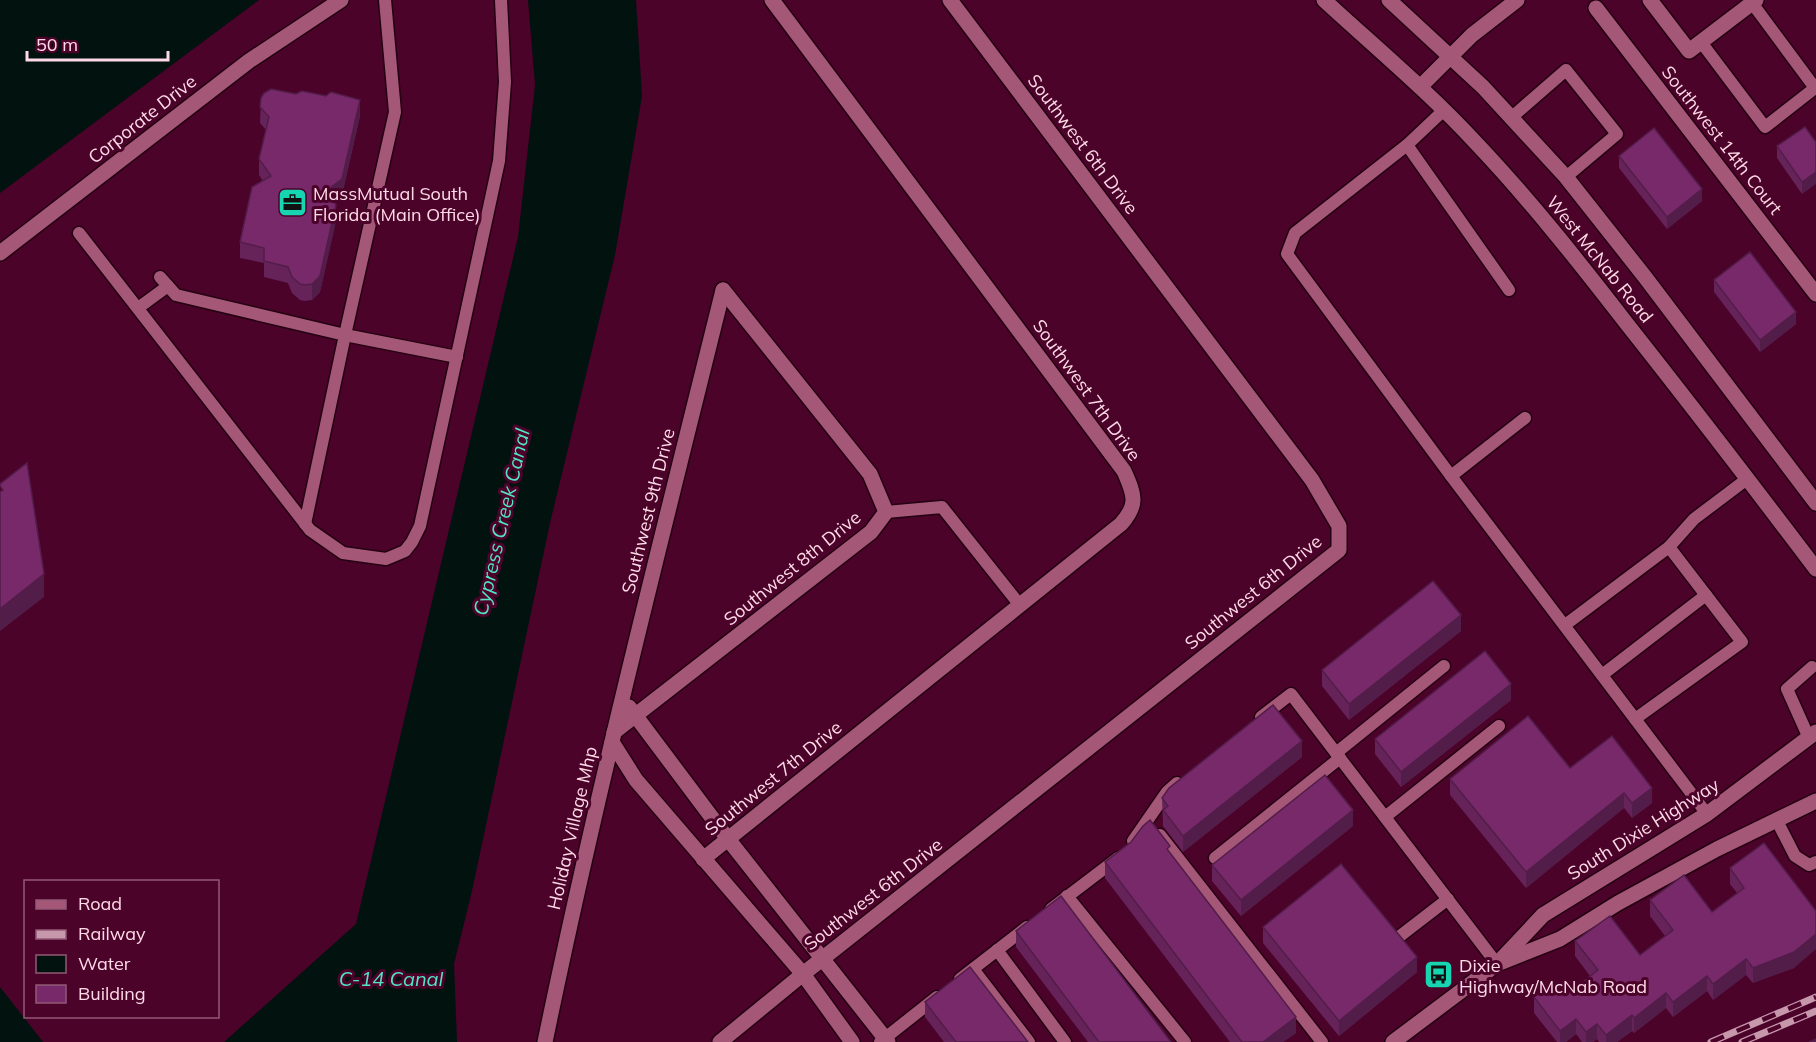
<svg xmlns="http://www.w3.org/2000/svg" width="1816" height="1042" font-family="Mulish,sans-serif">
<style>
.water{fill:#02120e}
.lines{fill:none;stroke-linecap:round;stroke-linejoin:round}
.lane-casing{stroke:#240212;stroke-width:15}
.street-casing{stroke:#240212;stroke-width:18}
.secondary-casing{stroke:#240212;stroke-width:18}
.lane{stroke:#a55777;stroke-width:12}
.street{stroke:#a55777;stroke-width:15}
.secondary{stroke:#a55777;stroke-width:15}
.rail-casing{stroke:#c798ac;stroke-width:7}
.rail{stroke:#4b032a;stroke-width:4.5;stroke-dasharray:14;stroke-linecap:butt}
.wall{fill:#66235a}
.shaded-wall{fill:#531d4a}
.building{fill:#772969;stroke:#531d4a;stroke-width:1.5}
.labels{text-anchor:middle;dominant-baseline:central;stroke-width:6;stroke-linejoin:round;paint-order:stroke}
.street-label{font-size:18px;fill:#fedae6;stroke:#4b032a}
.poi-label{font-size:18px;fill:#fedae6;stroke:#4b032a;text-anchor:start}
.water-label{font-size:20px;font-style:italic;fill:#53e4c3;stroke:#4b032a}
</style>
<rect width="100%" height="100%" fill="#4b032a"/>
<g class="water">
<polygon points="0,0 259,0 0,193"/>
<polygon points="528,0 636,0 642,96 615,255 550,523 472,891 454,964 457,1042 224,1042 356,924 518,237 535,85"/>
<polygon points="0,987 43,1042 0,1042"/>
</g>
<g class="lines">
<defs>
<g id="lane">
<polyline points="1701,42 1765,127 1815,88 1752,3"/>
<polyline points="1444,110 1407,145 1295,233 1287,254 1451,476 1707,814"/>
<polyline points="1512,117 1566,70 1617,134 1566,177"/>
<polyline points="1407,145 1509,290"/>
<polyline points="79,233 310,530 343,553 386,559 405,551 412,542 420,526 499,161 505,82 501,0"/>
<polyline points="160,277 176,295 345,335 457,357"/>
<polyline points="138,308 168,286"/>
<polyline points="1451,476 1525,418"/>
<polyline points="886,512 942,507 1019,604"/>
<polyline points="305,524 345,335 395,112 385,0"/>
<polyline points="1565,625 1669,547 1694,519 1747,479"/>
<polyline points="1602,675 1706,595"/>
<polyline points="1261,717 1291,694 1497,964"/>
<polyline points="1635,719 1742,642 1669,547"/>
<polyline points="1809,738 1787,689 1812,667"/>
<polyline points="1336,753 1444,666"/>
<polyline points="1385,817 1499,726"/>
<polyline points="1776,819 1795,856 1809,865 1816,862"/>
<polyline points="1160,835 1322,1042"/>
<polyline points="1133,841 1167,792 1177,783"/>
<polyline points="1215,858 1340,758"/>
<polyline points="1067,896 1185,1042"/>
<polyline points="1051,909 1118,858"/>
<polyline points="1400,936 1448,899"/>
<polyline points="997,950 1065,1042"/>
<polyline points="973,969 1029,1042"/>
<polyline points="960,979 1027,927"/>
<polyline points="880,1042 937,997"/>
</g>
<g id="street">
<polyline points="1650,0 1689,51 1756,0"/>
<polyline points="1596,8 1816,294"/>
<polyline points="1420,87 1472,35 1517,0"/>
<polyline points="0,253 249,61 341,0"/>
<polyline points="629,707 728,839 888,1042"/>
<polyline points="614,732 871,532 886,512 870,474 723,290"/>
<polyline points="612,742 636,780 803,974 720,1042"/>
<path d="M703,859l418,-335c18,-20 13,-30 3,-53l-352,-471"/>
<path d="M545,1042c52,-252 116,-502 178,-752"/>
<polyline points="852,1042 803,974 1339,550 1339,526 1312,480 950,0"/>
</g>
<g id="secondary">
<path d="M1324,0c51,47 105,92 152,143 54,57 103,119 151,181 64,81 127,163 189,245"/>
<polyline points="1389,0 1483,87 1566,177 1645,277 1816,503"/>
<polyline points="1502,962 1560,939 1618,903 1717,849 1816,801"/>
<polyline points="1393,1042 1497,964 1543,915 1707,814 1816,732"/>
</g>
</defs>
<use href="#lane" class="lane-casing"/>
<use href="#street" class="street-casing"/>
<use href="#secondary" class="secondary-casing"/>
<use href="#lane" class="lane"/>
<use href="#street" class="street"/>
<use href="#secondary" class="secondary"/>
<defs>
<g id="rail">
<polyline points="1711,1042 1816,997"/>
<polyline points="1742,1042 1816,1011"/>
</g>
</defs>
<use href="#rail" class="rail-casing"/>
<use href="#rail" class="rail"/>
</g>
<g class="wall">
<polygon points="261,98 360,116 342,195 334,201 336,221 320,292 312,300 305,301 300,300 292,293 288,283 264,277 264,263 240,258 240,242 263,181 259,175 259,159 266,130 260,123"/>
<polygon points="1815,141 1802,194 1777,158 1777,146"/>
<polygon points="1619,156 1702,201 1667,229 1619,168"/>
<polygon points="1714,280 1796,324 1760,352 1714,292"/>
<polygon points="1461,631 1349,720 1322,686 1322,670"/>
<polygon points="1511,700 1401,787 1375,754 1375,739"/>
<polygon points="1302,757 1183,852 1163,826 1162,798"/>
<polygon points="1570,768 1652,803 1632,818 1624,808 1526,888 1450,795 1450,779"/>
<polygon points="1353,826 1241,916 1212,881 1212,865"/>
<polygon points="1131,842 1170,853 1296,1033 1283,1042 1230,1042 1105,878 1105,862"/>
<polygon points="1764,843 1794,968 1753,983 1746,975 1713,1000 1707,991 1673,1017 1666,1008 1634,1033 1632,1031 1617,1042 1599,1042 1597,1039 1593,1042 1582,1042 1576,1034 1566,1042 1557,1042 1534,1013 1534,997 1565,996 1590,976 1575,956 1575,941 1640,955 1665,936 1650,916 1650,900 1712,912 1737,893 1730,884 1730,868"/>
<polygon points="1263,927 1417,972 1339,1036 1263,943"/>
<polygon points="1016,931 1171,1042 1088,1042 1016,947"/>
<polygon points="925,1002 1028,1042 944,1042 925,1017"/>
</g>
<g class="shaded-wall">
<polygon points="360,100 360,116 342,195 326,207 326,191"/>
<polygon points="1816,172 1816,184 1802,194 1802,182"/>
<polygon points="1702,189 1702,201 1667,229 1667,217"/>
<polygon points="336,205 336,221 320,292 312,300 312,284"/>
<polygon points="1796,312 1796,324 1760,352 1760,340"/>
<polygon points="44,574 44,597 0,631 0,609"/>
<polygon points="1461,615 1461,631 1349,720 1349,704"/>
<polygon points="1511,684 1511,700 1401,787 1401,772"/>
<polygon points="1302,741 1302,757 1183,852 1183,836"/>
<polygon points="1652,788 1652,803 1632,818 1632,803"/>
<polygon points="1624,793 1624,808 1526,888 1526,872"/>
<polygon points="1353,810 1353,826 1241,916 1241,900"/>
<polygon points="1816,934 1816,949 1794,968 1753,983 1753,968"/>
<polygon points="1417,957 1417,972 1339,1036 1339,1021"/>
<polygon points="1746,959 1746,975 1713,1000 1713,984"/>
<polygon points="1707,976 1707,991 1673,1017 1673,1002"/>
<polygon points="1666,993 1666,1008 1634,1033 1634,1018"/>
<polygon points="1632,1015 1632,1031 1617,1042 1606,1042 1606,1035"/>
<polygon points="1296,1017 1296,1033 1283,1042 1263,1042"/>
<polygon points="1576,1019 1576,1034 1566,1042 1560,1042 1560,1031"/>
<polygon points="1597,1024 1597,1039 1593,1042 1586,1042 1586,1032"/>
</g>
<g class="building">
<polygon points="271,89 296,94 302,91 326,96 331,92 360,100 342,179 326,191 336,205 320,276 312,284 305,285 300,284 292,277 288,267 264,261 264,248 240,242 252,187 271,176 259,159 269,117 260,107 261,98 264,93"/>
<polygon points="1805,127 1815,141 1816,141 1816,172 1802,182 1777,146"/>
<polygon points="1654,128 1702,189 1667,217 1619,156"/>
<polygon points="1750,252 1796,312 1760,340 1714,280"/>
<polygon points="27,463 44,574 0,609 0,492 3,490 0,486 0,484"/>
<polygon points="1433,581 1461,615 1349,704 1322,670"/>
<polygon points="1485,651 1511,684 1401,772 1375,739"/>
<polygon points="1273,705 1302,741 1183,836 1163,810 1168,806 1162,798 1169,788"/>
<polygon points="1528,716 1570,768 1612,736 1652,788 1632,803 1624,793 1526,872 1450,779"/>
<polygon points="1325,775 1353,810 1241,900 1212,865"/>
<polygon points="1150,820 1170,846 1167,849 1296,1017 1263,1042 1242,1042 1105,862 1131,842 1143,826"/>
<polygon points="1764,843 1816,911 1816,934 1794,952 1753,968 1746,959 1713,984 1707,976 1673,1002 1666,993 1634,1018 1632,1015 1606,1035 1597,1024 1586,1032 1576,1019 1560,1031 1534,997 1553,982 1565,996 1598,970 1575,941 1610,916 1640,955 1673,930 1650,900 1684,875 1712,912 1744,888 1730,868"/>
<polygon points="1341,864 1417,957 1339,1021 1263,927"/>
<polygon points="1061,896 1171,1042 1099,1042 1016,931"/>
<polygon points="970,967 1028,1042 956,1042 925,1002"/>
<polygon points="1816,1039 1816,1042 1809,1042"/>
</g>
<defs>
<symbol id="office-square" viewBox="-11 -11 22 22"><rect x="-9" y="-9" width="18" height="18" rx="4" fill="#18d5b2" stroke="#4b032a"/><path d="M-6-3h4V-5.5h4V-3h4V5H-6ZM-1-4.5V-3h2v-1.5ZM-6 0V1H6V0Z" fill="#111"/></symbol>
<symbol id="bus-square" viewBox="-11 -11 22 22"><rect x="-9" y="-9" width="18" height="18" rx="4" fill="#18d5b2" stroke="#4b032a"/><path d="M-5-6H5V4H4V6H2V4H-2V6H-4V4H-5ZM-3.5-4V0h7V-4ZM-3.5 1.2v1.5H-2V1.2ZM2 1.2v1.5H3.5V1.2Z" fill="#111"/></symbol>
</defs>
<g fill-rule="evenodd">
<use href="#office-square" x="276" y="186" width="33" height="33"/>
<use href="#bus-square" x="1422" y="958" width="33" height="33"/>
</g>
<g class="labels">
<g class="street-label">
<text transform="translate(142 119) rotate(-38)">Corporate Drive</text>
<text transform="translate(1722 140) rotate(52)">Southwest 14th Court</text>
<text transform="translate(1083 144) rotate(53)">Southwest 6th Drive</text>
<text transform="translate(1600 259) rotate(51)">West McNab Road</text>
<text transform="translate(1087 390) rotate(54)">Southwest 7th Drive</text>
<text transform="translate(648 511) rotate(-76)">Southwest 9th Drive</text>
<text transform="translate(792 568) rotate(-39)">Southwest 8th Drive</text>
<text transform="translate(1253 592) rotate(-39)">Southwest 6th Drive</text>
<text transform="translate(773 778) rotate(-39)">Southwest 7th Drive</text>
<text transform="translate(572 828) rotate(-77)">Holiday Village Mhp</text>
<text transform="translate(1643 829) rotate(-32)">South Dixie Highway</text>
<text transform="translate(873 894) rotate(-38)">Southwest 6th Drive</text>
</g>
<g class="poi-label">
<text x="313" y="193">MassMutual South<tspan x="313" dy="21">Florida (Main Office)</tspan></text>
<text x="1459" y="965">Dixie<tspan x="1459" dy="21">Highway/McNab Road</tspan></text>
</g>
<g class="water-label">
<text transform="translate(501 522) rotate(-77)">Cypress Creek Canal</text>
<text x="391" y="978">C-14 Canal</text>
</g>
</g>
<rect x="24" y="880" width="195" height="138" fill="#4b032a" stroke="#935975" stroke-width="1.5"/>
<rect x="36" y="900" width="30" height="9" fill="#a55777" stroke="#935975" stroke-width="1.5"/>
<text x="78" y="910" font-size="18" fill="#fedae6">Road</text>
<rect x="36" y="930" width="30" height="9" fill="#c798ac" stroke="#935975" stroke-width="1.5"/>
<text x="78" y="940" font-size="18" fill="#fedae6">Railway</text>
<rect x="36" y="955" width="30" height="18" fill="#02120e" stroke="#935975" stroke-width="1.5"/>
<text x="78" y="970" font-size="18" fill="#fedae6">Water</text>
<rect x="36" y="985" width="30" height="18" fill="#772969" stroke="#935975" stroke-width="1.5"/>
<text x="78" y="1000" font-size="18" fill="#fedae6">Building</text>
<path d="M27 51v9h141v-9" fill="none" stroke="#fedae6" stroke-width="3"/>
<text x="36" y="51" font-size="18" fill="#fedae6" stroke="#4b032a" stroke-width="4.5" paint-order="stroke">50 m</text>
</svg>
